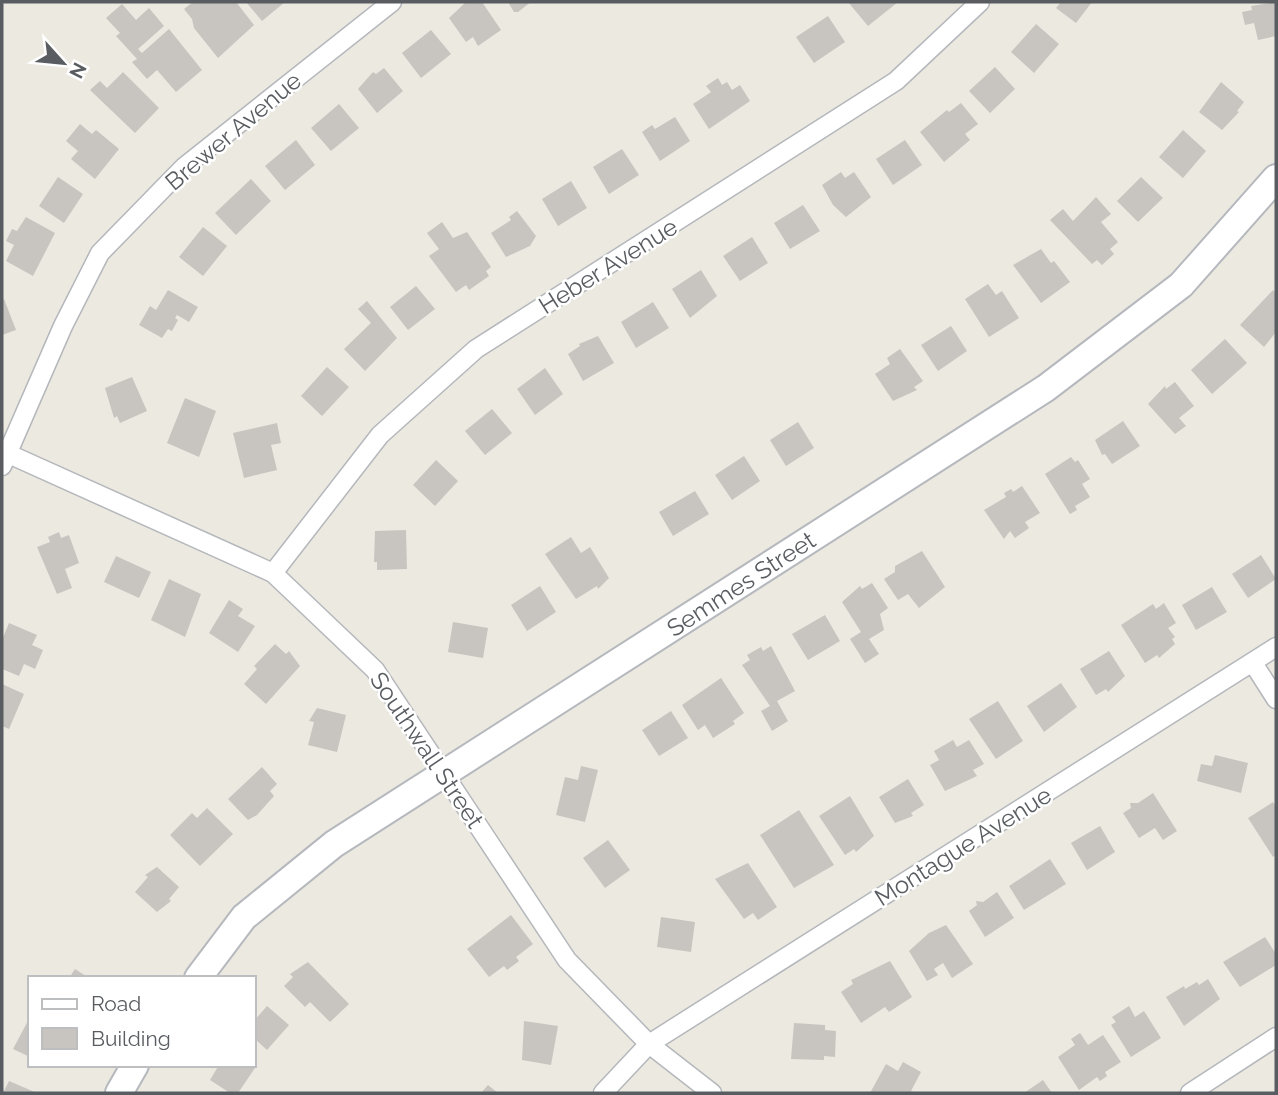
<svg xmlns="http://www.w3.org/2000/svg" width="1278" height="1095" font-family="Raleway,sans-serif">
<style>
.building{fill:#c8c5c0}
.lines{fill:none;stroke-linecap:round;stroke-linejoin:round}
.minor-casing{stroke:#b4b7bb;stroke-width:21}
.secondary-casing{stroke:#b5b8bd;stroke-width:30}
.minor{stroke:#fff;stroke-width:18}
.secondary{stroke:#fff;stroke-width:26}
.labels{text-anchor:middle;dominant-baseline:central;stroke-width:5;stroke-linejoin:round;paint-order:stroke}
.street-label{font-size:24px;fill:#595d61;stroke:#fff}
</style>
<rect width="100%" height="100%" fill="#ece9e1"/>
<g class="building">
<polygon points="193,2 236,2 254,25 218,58 194,28 192,19 184,9"/>
<polygon points="246,2 285,2 262,21"/>
<polygon points="466,2 482,2 501,30 478,46 473,37 466,42 449,18"/>
<polygon points="508,2 531,2 518,12 514,12"/>
<polygon points="848,2 898,2 868,26"/>
<polygon points="1061,2 1092,2 1076,23 1056,8"/>
<polygon points="1276,2 1276,36 1258,40 1254,23 1245,25 1242,12 1252,10 1251,6"/>
<polygon points="122,4 136,20 149,8 164,26 138,49 142,53 169,29 202,70 176,92 157,70 147,79 132,62 137,59 116,36 120,33 106,18"/>
<polygon points="828,16 845,42 814,63 796,37"/>
<polygon points="1036,24 1059,44 1034,73 1011,52"/>
<polygon points="431,30 451,54 421,78 402,53"/>
<polygon points="995,67 1015,89 990,113 969,91"/>
<polygon points="384,68 403,91 377,113 358,89 373,72 376,74"/>
<polygon points="123,72 159,108 135,133 90,90 100,81 107,88"/>
<polygon points="718,78 722,85 727,82 732,90 740,85 750,101 709,129 693,104 711,92 706,86"/>
<polygon points="1221,82 1244,102 1237,111 1239,112 1222,130 1199,112"/>
<polygon points="961,103 978,124 965,134 970,140 944,162 920,132 947,110 949,112"/>
<polygon points="339,104 359,128 331,151 311,128"/>
<polygon points="675,117 690,141 660,161 642,132 652,125 655,129"/>
<polygon points="80,124 92,134 96,130 119,149 95,179 71,159 78,151 66,141"/>
<polygon points="1183,130 1206,151 1183,178 1159,157"/>
<polygon points="296,140 315,165 285,190 265,166"/>
<polygon points="905,140 922,165 893,185 876,159"/>
<polygon points="622,149 639,175 609,194 593,167"/>
<polygon points="841,172 845,178 854,172 871,197 846,217 833,205 822,185"/>
<polygon points="58,177 83,194 64,223 39,206"/>
<polygon points="1141,177 1163,198 1138,222 1117,201"/>
<polygon points="251,179 271,201 236,235 215,213"/>
<polygon points="571,181 587,208 558,226 542,199"/>
<polygon points="1096,197 1111,214 1101,222 1118,242 1110,249 1114,254 1102,265 1097,260 1092,264 1050,220 1063,209 1073,221"/>
<polygon points="803,205 820,231 790,249 774,223"/>
<polygon points="517,211 536,236 530,246 506,257 491,233 511,220 509,217"/>
<polygon points="26,217 55,233 33,276 6,261 14,245 6,241 12,229 17,231"/>
<polygon points="442,222 453,238 467,232 491,267 486,271 489,276 469,290 466,285 456,292 429,256 439,249 427,233"/>
<polygon points="203,227 227,246 203,276 179,257"/>
<polygon points="752,237 768,263 740,281 723,256"/>
<polygon points="1041,249 1051,263 1054,261 1070,282 1041,303 1013,265"/>
<polygon points="701,270 717,296 690,318 672,289"/>
<polygon points="988,284 996,295 1002,291 1019,318 989,337 965,299"/>
<polygon points="416,286 435,309 408,330 390,307"/>
<polygon points="168,290 198,307 189,322 177,315 175,318 178,320 172,331 168,329 162,338 139,325 150,306 156,310"/>
<polygon points="1273,290 1276,293 1276,332 1264,347 1240,325"/>
<polygon points="4,299 16,330 2,335 2,300"/>
<polygon points="367,301 397,338 365,371 344,349 371,323 358,309"/>
<polygon points="653,302 669,328 636,348 621,322"/>
<polygon points="951,326 967,351 938,371 921,345"/>
<polygon points="598,336 614,363 583,381 568,354 580,346 579,344"/>
<polygon points="1225,339 1247,363 1212,394 1191,370"/>
<polygon points="900,349 923,381 914,387 917,390 893,401 875,374 890,364 887,358"/>
<polygon points="327,367 349,387 322,416 301,396"/>
<polygon points="545,368 563,394 535,415 517,389"/>
<polygon points="132,377 147,411 120,423 117,416 114,418 105,388"/>
<polygon points="1175,382 1194,406 1179,418 1186,426 1175,434 1148,404 1165,386 1166,389"/>
<polygon points="185,398 216,411 199,457 167,443"/>
<polygon points="492,409 512,433 485,455 465,431"/>
<polygon points="1123,421 1140,446 1112,464 1105,454 1102,455 1095,440"/>
<polygon points="798,422 814,448 786,466 770,440"/>
<polygon points="277,423 281,443 271,445 277,470 244,478 233,433"/>
<polygon points="744,456 760,481 732,500 715,475"/>
<polygon points="1071,457 1075,462 1078,460 1090,479 1082,484 1090,497 1075,506 1077,510 1070,514 1045,474"/>
<polygon points="436,460 458,481 435,506 413,485"/>
<polygon points="1022,486 1040,513 1025,522 1029,528 1015,538 1010,531 1004,539 984,510 1006,497 1004,493 1011,489 1013,492"/>
<polygon points="695,491 709,514 673,536 659,512"/>
<polygon points="406,530 407,569 377,570 377,562 374,562 375,531"/>
<polygon points="59,532 61,538 69,535 79,563 65,569 72,588 57,594 37,547 50,542 48,537"/>
<polygon points="571,537 581,553 590,547 609,578 598,589 597,586 576,599 545,554"/>
<polygon points="922,551 945,587 919,608 908,594 898,600 884,579 895,572 895,566"/>
<polygon points="1261,555 1276,579 1248,598 1232,574"/>
<polygon points="116,556 151,572 139,598 104,582"/>
<polygon points="169,579 201,594 185,637 151,620"/>
<polygon points="872,583 888,608 880,614 884,630 869,639 879,654 865,663 850,639 861,632 842,602 860,586 862,589"/>
<polygon points="540,586 556,612 527,631 511,605"/>
<polygon points="1212,587 1227,612 1196,630 1182,605"/>
<polygon points="229,600 243,609 238,616 255,626 238,652 209,633"/>
<polygon points="1164,603 1176,623 1168,628 1175,637 1172,639 1175,644 1159,658 1157,655 1145,663 1121,625 1153,604 1156,609"/>
<polygon points="825,615 840,641 808,660 792,634"/>
<polygon points="453,622 488,628 483,658 448,652"/>
<polygon points="9,623 37,635 32,645 43,650 35,669 24,664 19,676 2,669 2,640"/>
<polygon points="275,644 286,654 289,651 300,666 266,704 244,684 257,669 254,666"/>
<polygon points="771,646 795,691 777,701 788,721 772,731 761,711 770,706 742,665 750,660 747,655 761,647 763,651"/>
<polygon points="1109,651 1125,676 1108,692 1106,689 1096,695 1080,669"/>
<polygon points="721,678 744,713 733,721 735,724 713,738 705,725 698,730 682,705"/>
<polygon points="1061,683 1077,707 1044,732 1027,706"/>
<polygon points="2,684 24,694 9,729 2,726"/>
<polygon points="998,701 1023,741 996,759 969,719"/>
<polygon points="317,708 346,715 337,752 308,745 314,722 309,721"/>
<polygon points="671,711 688,738 659,756 642,730"/>
<polygon points="953,740 957,747 969,740 984,764 973,770 977,776 945,791 930,765 939,760 934,751"/>
<polygon points="1215,755 1248,763 1241,793 1197,781 1201,764 1212,766"/>
<polygon points="581,766 598,770 585,822 556,815 565,777 578,780"/>
<polygon points="262,767 277,784 270,791 274,796 257,815 248,820 228,799"/>
<polygon points="908,779 924,805 911,813 913,816 895,823 879,797"/>
<polygon points="1153,793 1177,831 1163,840 1155,828 1139,838 1123,813 1131,808 1130,803 1138,803"/>
<polygon points="850,796 874,836 856,852 854,849 845,855 819,816"/>
<polygon points="1273,802 1276,807 1276,855 1273,857 1248,818"/>
<polygon points="207,808 233,834 200,866 170,835 192,813 197,818"/>
<polygon points="799,810 834,865 794,888 760,835"/>
<polygon points="1100,826 1115,852 1087,870 1071,843"/>
<polygon points="608,840 630,870 605,888 583,858"/>
<polygon points="1050,859 1066,884 1024,910 1009,886"/>
<polygon points="748,863 777,907 758,920 753,913 744,919 715,879"/>
<polygon points="157,867 179,887 169,899 171,901 157,912 135,892 148,877 145,875"/>
<polygon points="997,892 1014,918 985,937 969,911 977,905 976,901 983,902"/>
<polygon points="511,915 533,944 516,957 519,961 507,970 504,966 489,977 467,949"/>
<polygon points="661,917 695,922 691,952 657,947"/>
<polygon points="946,925 973,964 952,978 943,963 934,969 938,975 927,981 909,951 929,933"/>
<polygon points="1265,937 1276,954 1276,965 1240,987 1223,962"/>
<polygon points="890,961 912,997 889,1012 885,1007 861,1023 841,992 853,984 851,980"/>
<polygon points="308,962 349,1004 330,1022 310,1002 305,1007 284,986 293,977 290,974"/>
<polygon points="75,969 89,978 69,978"/>
<polygon points="1208,979 1220,999 1184,1026 1166,997 1184,986 1185,989 1197,982 1199,985"/>
<polygon points="267,1006 289,1025 267,1050 254,1038 254,1021"/>
<polygon points="1129,1006 1135,1017 1144,1011 1161,1038 1131,1057 1111,1025 1116,1022 1112,1017"/>
<polygon points="30,1017 30,1057 13,1049"/>
<polygon points="524,1021 558,1026 551,1065 522,1060"/>
<polygon points="794,1023 825,1025 825,1030 836,1031 835,1057 824,1056 824,1060 791,1059"/>
<polygon points="1080,1033 1088,1045 1103,1035 1121,1062 1105,1072 1107,1076 1100,1081 1097,1077 1079,1090 1058,1057 1075,1045 1071,1039"/>
<polygon points="903,1062 921,1072 911,1091 915,1093 870,1093 886,1064 898,1071"/>
<polygon points="219,1065 251,1065 255,1068 238,1093 230,1093 210,1080"/>
<polygon points="1043,1080 1052,1093 1024,1093"/>
<polygon points="9,1081 37,1093 3,1093"/>
<polygon points="488,1085 498,1093 481,1093"/>
</g>
<g class="lines">
<defs>
<g id="minor">
<polyline points="2,451 273,573 375,670 567,960 649,1044 712,1093"/>
<polyline points="2,466 63,326 100,253 184,167 392,2"/>
<polyline points="273,573 380,435 476,349 896,81 980,2"/>
<polyline points="1253,663 1276,699"/>
<polyline points="603,1093 649,1044 1276,647"/>
<polyline points="1190,1093 1276,1037"/>
</g>
<g id="secondary">
<polyline points="198,978 244,917 334,844 1046,388 1181,285 1276,178"/>
<polyline points="119,1093 135,1065"/>
</g>
</defs>
<use href="#minor" class="minor-casing"/>
<use href="#secondary" class="secondary-casing"/>
<use href="#minor" class="minor"/>
<use href="#secondary" class="secondary"/>
</g>
<g class="labels">
<g class="street-label">
<text transform="translate(233 131) rotate(-40)">Brewer Avenue</text>
<text transform="translate(608 266) rotate(-32)">Heber Avenue</text>
<text transform="translate(741 584) rotate(-33)">Semmes Street</text>
<text transform="translate(427 750) rotate(56)">Southwall Street</text>
<text transform="translate(963 846) rotate(-32)">Montague Avenue</text>
</g>
</g>
<rect width="1278" height="1095" fill="none" stroke="#595d61" stroke-width="7"/>
<rect x="28" y="976" width="228" height="91" fill="#ffffff" stroke="#bdbec0" stroke-width="2"/>
<rect x="42" y="999" width="35" height="10" fill="#ffffff" stroke="#bdbec0" stroke-width="2"/>
<text x="91" y="1011" font-size="21" fill="#595d61">Road</text>
<rect x="42" y="1028" width="35" height="21" fill="#c8c5c0" stroke="#bdbec0" stroke-width="2"/>
<text x="91" y="1046" font-size="21" fill="#595d61">Building</text>
<g transform="translate(63 63) rotate(117)" stroke="#ffffff" stroke-width="5" paint-order="stroke">
<path d="M0-5L12 26L0 18L-12 26Z" fill="#595d61"/>
<text y="-10" font-size="19" font-weight="bold" text-anchor="middle" fill="#595d61">N</text>
</g>
</svg>
